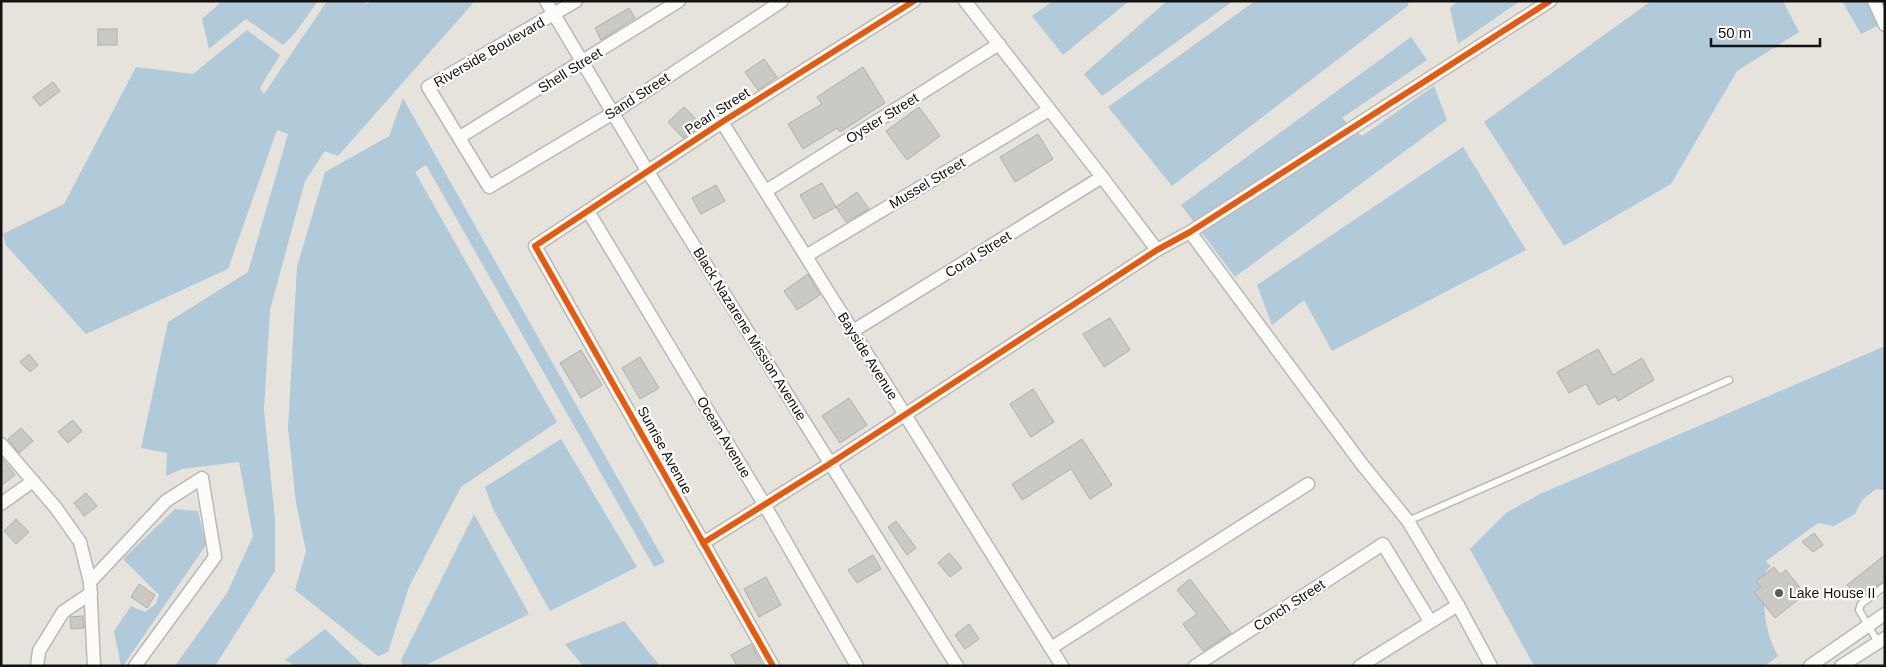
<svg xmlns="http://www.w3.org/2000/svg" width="1886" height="667" font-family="Arial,sans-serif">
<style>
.water{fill:#b0cada}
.building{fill:#cbc9c3;stroke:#b0aea8}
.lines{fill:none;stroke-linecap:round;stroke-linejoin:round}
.lane-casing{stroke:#bbb9b3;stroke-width:9}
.street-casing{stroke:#bbb9b3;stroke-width:15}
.lane{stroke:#fbfbfa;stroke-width:6}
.street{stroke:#fbfbfa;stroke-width:12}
.cycleway-casing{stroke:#fff;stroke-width:9}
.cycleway{stroke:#e8590c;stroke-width:6}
.poi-dot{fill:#5e5b56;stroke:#fff;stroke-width:2}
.labels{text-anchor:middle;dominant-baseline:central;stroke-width:4.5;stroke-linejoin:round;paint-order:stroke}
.street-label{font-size:14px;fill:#14120e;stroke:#fff}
.poi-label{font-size:14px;fill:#14120e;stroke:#fff;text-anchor:start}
</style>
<rect width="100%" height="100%" fill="#e6e3dc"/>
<g class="water">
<polygon points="222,1 318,1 295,33 283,45 246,19 209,49 202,19"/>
<polygon points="327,1 361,1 368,4 371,1 475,1 338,156 325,151 305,181 270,310 264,410 275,519 275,571 215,666 175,666 227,593 253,536 239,462 182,469 166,476 167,453 141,448 168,322 248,272 288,134 277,130 228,269 86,334 6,245 3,234 64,204 136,67 193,74 247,30 280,55 260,88 264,94"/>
<polygon points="1053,1 1129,1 1063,55 1032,16"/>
<polygon points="1167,1 1233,1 1102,96 1084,74"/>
<polygon points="1255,1 1407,1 1409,5 1172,186 1108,107"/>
<polygon points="1458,1 1520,1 1458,44 1450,8"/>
<polygon points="1651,1 1783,1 1799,32 1737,71 1671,184 1564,246 1484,122"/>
<polygon points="1842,1 1885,1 1885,22 1861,34"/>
<polygon points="1411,37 1427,60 1342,118 1362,136 1434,86 1447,120 1235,277 1181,205"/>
<polygon points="403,98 665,562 654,567 426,165 415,172 557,422 461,487 409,587 388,652 378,656 295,590 306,551 296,503 288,428 297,267 325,172 389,136"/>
<polygon points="1463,147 1526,250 1332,351 1304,300 1272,325 1257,285"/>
<path d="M1885,346v144l-9,-1 -14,11 -7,14 -21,12 -16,-3 -52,38 5,5 -6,6 7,10 -9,6c1,25 3,47 15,68l-13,10h-231l-64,-117 36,-36 34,-19z"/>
<polygon points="561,439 637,567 550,611 493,509 485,487"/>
<polygon points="175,509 198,511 206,545 123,666 121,666 114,631 131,606 145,612 156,604 159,595 123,559"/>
<polygon points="474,514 529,614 424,666 403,666 401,660"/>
<polygon points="624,621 660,666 583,666 565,644"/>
<polygon points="325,629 364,666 295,666 285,660"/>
</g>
<g class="building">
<polygon points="629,8 635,18 601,40 595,28"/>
<rect x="98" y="29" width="19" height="16"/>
<polygon points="764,59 777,77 758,90 745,72"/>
<polygon points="863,67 885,103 840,132 837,128 803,149 788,124 822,104 817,97"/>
<polygon points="53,82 60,91 40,106 33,97"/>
<polygon points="684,107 702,125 683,138 668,122"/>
<polygon points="919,107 940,136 907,160 886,131"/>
<polygon points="1038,134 1053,159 1015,182 1000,157"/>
<polygon points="822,183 836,207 814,219 800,195"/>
<polygon points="716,185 725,201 701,214 692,198"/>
<polygon points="857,192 869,209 846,222 836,207"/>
<polygon points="808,274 820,295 797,310 784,291"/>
<polygon points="1110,318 1130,350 1104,367 1083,334"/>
<polygon points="1598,349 1613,375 1642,358 1654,380 1618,401 1616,396 1598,405 1586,384 1569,393 1557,372"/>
<polygon points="581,350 602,385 581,398 560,363"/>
<polygon points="29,354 38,365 30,372 20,362"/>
<polygon points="640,357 659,388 640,399 622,368"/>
<polygon points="1033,389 1054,422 1031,437 1010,404"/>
<polygon points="849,398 867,425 840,443 822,416"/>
<polygon points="73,420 82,431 68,443 58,432"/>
<polygon points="21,428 33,441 19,453 8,439"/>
<polygon points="1082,439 1112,485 1090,499 1071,469 1022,500 1012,484"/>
<polygon points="1,457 15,475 1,486"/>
<polygon points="86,493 97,506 84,516 74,503"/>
<polygon points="16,519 29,532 16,544 4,531"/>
<polygon points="896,521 916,548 907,555 888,527"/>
<polygon points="1814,533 1823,545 1813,552 1802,542"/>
<polygon points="949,553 962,568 950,577 938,563"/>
<polygon points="873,555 881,569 857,583 848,570"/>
<polygon points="1885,555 1885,580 1859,599 1847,585"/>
<polygon points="1774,567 1780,575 1786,570 1805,594 1775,618 1754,592 1761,587 1756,581"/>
<polygon points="766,577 781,605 759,617 744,589"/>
<polygon points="1190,579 1231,633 1203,651 1183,624 1197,614 1177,590"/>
<polygon points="139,584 155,595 147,608 131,597"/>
<polygon points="83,616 84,628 71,629 70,617"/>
<polygon points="969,624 979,639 965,649 955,635"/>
<polygon points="751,644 763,666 737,666 731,655"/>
</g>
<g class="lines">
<defs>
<g id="lane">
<polyline points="1408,521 1729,380"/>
<polyline points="1878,642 1859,610 1861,604 1885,586"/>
</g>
<g id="street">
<polyline points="546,1 648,172 957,666"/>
<polyline points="576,1 428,87 489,187 613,113 782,1"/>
<polyline points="965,1 1102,177 1157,250"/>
<polyline points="1874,1 1885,25"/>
<polyline points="722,122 1062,666"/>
<polyline points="460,137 679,1"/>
<polyline points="766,191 999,44"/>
<polyline points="588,211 764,504 857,666"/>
<polyline points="1190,232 1361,463 1408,521 1458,605 1491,666"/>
<polyline points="806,256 1049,110"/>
<polyline points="853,331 1102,177"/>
<polyline points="1,444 56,508 80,542 90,582 94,666"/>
<polyline points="1,504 33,481"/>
<polyline points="703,543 831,463 1157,250 1190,232 1550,1"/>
<polyline points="90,582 166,501 202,478 215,557 135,666"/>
<polyline points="1051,648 1308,484"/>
<polyline points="37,666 39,651 63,612 91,593"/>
<polyline points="773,666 535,246 722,122 914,1"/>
<polyline points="1195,666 1383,544 1430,621"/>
<polyline points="1360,666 1458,605"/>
<polyline points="1810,666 1885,614"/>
<polyline points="1841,666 1885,638"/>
</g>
</defs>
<use href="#lane" class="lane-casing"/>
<use href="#street" class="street-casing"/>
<use href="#lane" class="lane"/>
<use href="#street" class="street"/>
<defs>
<g id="cycleway">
<polyline points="703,543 831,463 1157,250 1190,232 1550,1"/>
<polyline points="773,666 535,246 722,122 914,1"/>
</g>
</defs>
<use href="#cycleway" class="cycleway-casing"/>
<use href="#cycleway" class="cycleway"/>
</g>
<circle class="poi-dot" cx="1779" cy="593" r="5"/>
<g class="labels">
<g class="street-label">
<text transform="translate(489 52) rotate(-30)">Riverside Boulevard</text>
<text transform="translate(570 70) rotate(-32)">Shell Street</text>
<text transform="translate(637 96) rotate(-33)">Sand Street</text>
<text transform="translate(717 111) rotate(-33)">Pearl Street</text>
<text transform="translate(882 118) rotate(-32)">Oyster Street</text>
<text transform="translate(927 183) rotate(-31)">Mussel Street</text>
<text transform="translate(978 254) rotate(-32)">Coral Street</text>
<text transform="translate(750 334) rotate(58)">Black Nazarene Mission Avenue</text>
<text transform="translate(868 356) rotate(58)">Bayside Avenue</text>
<text transform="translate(724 437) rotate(59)">Ocean Avenue</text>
<text transform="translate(665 450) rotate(61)">Sunrise Avenue</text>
<text transform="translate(1289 605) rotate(-33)">Conch Street</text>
</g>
<g class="poi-label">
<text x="1789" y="593">Lake House II</text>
</g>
</g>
<rect width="1886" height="667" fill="none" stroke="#14120e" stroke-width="5"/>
<path d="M1711 38v8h109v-8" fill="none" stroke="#14120e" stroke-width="2.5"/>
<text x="1718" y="38" font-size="15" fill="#14120e" stroke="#ffffff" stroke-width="4" paint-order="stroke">50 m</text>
</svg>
